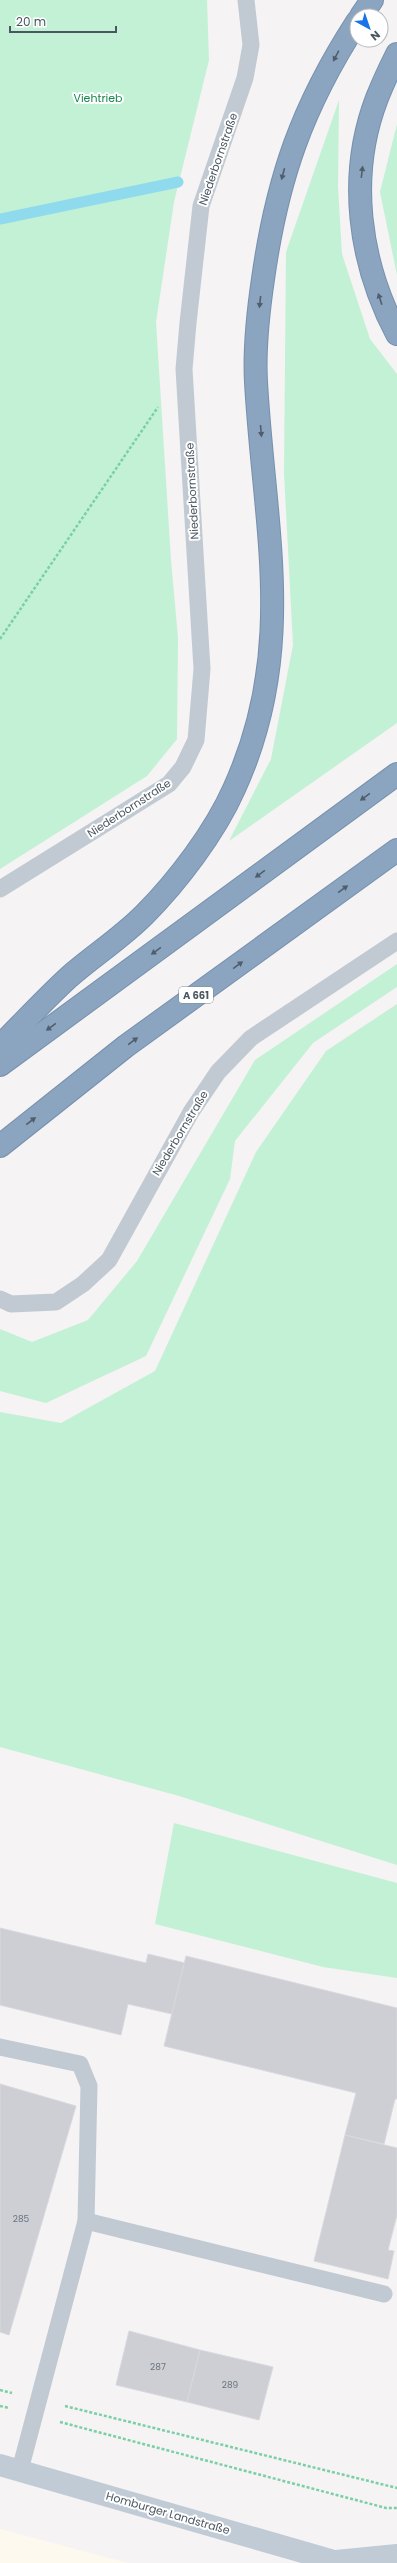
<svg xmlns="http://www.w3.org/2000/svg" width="397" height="2563" font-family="Poppins,sans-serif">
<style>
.commercial{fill:#fdf9ef}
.green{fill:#c3f1d5}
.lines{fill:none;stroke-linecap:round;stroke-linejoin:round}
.stream{stroke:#90daee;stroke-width:11}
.building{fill:#cdcfd5;stroke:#d7d9de}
.motorway-casing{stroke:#7690ad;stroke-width:24}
.path{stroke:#7ad0a6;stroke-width:2.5;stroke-dasharray:3 2;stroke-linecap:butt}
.service{stroke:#c1cad2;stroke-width:17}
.secondary{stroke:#c1cbd6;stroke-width:22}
.motorway{stroke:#8ba5c1;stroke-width:22}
.oneway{fill:#505e6b}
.labels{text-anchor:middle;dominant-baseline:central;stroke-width:4;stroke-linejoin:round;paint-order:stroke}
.number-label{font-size:9px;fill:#6b747e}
.shield{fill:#fff;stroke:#808990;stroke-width:1}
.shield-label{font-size:10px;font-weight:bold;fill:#4a5661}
.park-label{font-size:11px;fill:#17864f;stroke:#fff}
.street-label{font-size:11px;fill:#4a5661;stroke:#fff}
</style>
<rect width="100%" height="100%" fill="#f5f3f3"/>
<polygon class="commercial" points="0,2529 128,2563 0,2563"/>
<g class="green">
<polygon points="0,0 207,0 209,60 174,202 156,322 171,560 178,638 177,739 147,776 0,869"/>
<polygon points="339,100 338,187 342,254 370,339 397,374 397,723 229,841 271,759 293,645 284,473 286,252"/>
<polygon points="397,124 397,275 380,192"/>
<polygon points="397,964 397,987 313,1043 235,1141 230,1179 146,1356 46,1403 0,1391 0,1329 32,1342 88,1320 137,1261 255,1060"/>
<polygon points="397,1004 397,1865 179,1796 0,1747 0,1412 61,1423 155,1371 256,1152 326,1051"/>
<polygon points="174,1823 397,1883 397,1978 323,1967 155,1924"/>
</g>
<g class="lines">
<polyline class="stream" points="0,219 178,182"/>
</g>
<g class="building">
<polygon points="0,1928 146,1963 148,1954 185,1963 172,2014 128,2004 121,2035 0,2005"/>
<polygon points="186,1956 397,2008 397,2099 395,2099 384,2144 345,2135 356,2093 164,2046"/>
<polygon points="0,2084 76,2106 9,2335 0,2332"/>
<polygon points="345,2135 397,2148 397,2215 388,2250 394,2251 388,2279 314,2261"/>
<polygon points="129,2331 200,2350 187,2402 116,2385"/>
<polygon points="200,2350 273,2367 259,2420 187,2402"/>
</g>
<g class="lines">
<defs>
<g id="motorway">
<polyline points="361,16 372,0"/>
<path d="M397,54c-7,14 -14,29 -20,44 -30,78 -18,164 20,236"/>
<path d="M0,1046c23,-23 45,-47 69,-69 24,-21 52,-39 75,-62 33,-33 71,-83 90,-126 64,-140 30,-262 22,-407 -2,-35 2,-69 7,-103 14,-100 39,-172 94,-257"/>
<polyline points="0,1065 397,774"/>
<polyline points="0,1146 126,1046 397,850"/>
</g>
</defs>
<use href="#motorway" class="motorway-casing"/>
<g class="path">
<polyline points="0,639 158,407"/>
<polyline points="0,2390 12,2393"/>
<polyline points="0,2406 9,2408"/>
<polyline points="65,2406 397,2488"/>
<polyline points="60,2422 386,2508 397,2508"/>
</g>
<g class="service">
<polyline points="0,889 169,784 183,767 196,740 202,669 184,369 188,323 201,206 245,78 251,45 246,0"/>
<polyline points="0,1299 11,1304 56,1302 83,1284 109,1260 191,1112 218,1072 251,1038 397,941"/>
<polyline points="0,2047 80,2064 89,2086 86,2221 20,2470"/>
<polyline points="86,2221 384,2294"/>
</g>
<g class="secondary">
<polyline points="0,2465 341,2563"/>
<polyline points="336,2561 397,2555"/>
</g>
<use href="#motorway" class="motorway"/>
</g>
<defs><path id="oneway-solid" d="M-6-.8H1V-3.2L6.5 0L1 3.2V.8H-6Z"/></defs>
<g class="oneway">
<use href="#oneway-solid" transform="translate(336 56) rotate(118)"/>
<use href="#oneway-solid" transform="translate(362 172) rotate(-83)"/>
<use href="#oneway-solid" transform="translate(283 174) rotate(105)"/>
<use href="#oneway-solid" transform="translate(380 299) rotate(-108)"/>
<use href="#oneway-solid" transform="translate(260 302) rotate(96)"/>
<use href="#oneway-solid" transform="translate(261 431) rotate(85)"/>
<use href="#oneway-solid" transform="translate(365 797) rotate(144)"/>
<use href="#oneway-solid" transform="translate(260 874) rotate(144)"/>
<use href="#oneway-solid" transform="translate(343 889) rotate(-36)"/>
<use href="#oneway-solid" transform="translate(156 951) rotate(144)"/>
<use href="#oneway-solid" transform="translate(238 965) rotate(-36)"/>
<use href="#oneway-solid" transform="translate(51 1027) rotate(144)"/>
<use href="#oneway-solid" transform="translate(133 1041) rotate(-36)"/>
<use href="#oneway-solid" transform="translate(31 1121) rotate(-38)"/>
</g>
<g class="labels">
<g class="number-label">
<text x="21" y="2219">285</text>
<text x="158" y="2367">287</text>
<text x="230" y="2385">289</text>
</g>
<rect class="shield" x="179" y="987" width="34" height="16" rx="3"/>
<g class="shield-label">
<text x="196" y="995">A 661</text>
</g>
<g class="park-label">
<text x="98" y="98">Viehtrieb</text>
</g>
<g class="street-label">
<text transform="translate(218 159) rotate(-71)">Niederbornstraße</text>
<text transform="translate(192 491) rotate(-93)">Niederbornstraße</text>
<text transform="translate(129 808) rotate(-33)">Niederbornstraße</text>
<text transform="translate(180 1133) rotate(-59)">Niederbornstraße</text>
<text transform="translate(168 2513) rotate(16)">Homburger Landstraße</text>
</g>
</g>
<g transform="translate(369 28) rotate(140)"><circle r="19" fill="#ffffff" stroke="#b7bbc0"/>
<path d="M0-3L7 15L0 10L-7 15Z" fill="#1a73e8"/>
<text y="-6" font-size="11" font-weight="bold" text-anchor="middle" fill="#4a5661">N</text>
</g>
<path d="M10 26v6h106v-6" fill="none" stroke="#4a5661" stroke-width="2"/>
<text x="16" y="26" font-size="12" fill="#4a5661" stroke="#ffffff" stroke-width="3" paint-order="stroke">20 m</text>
</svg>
